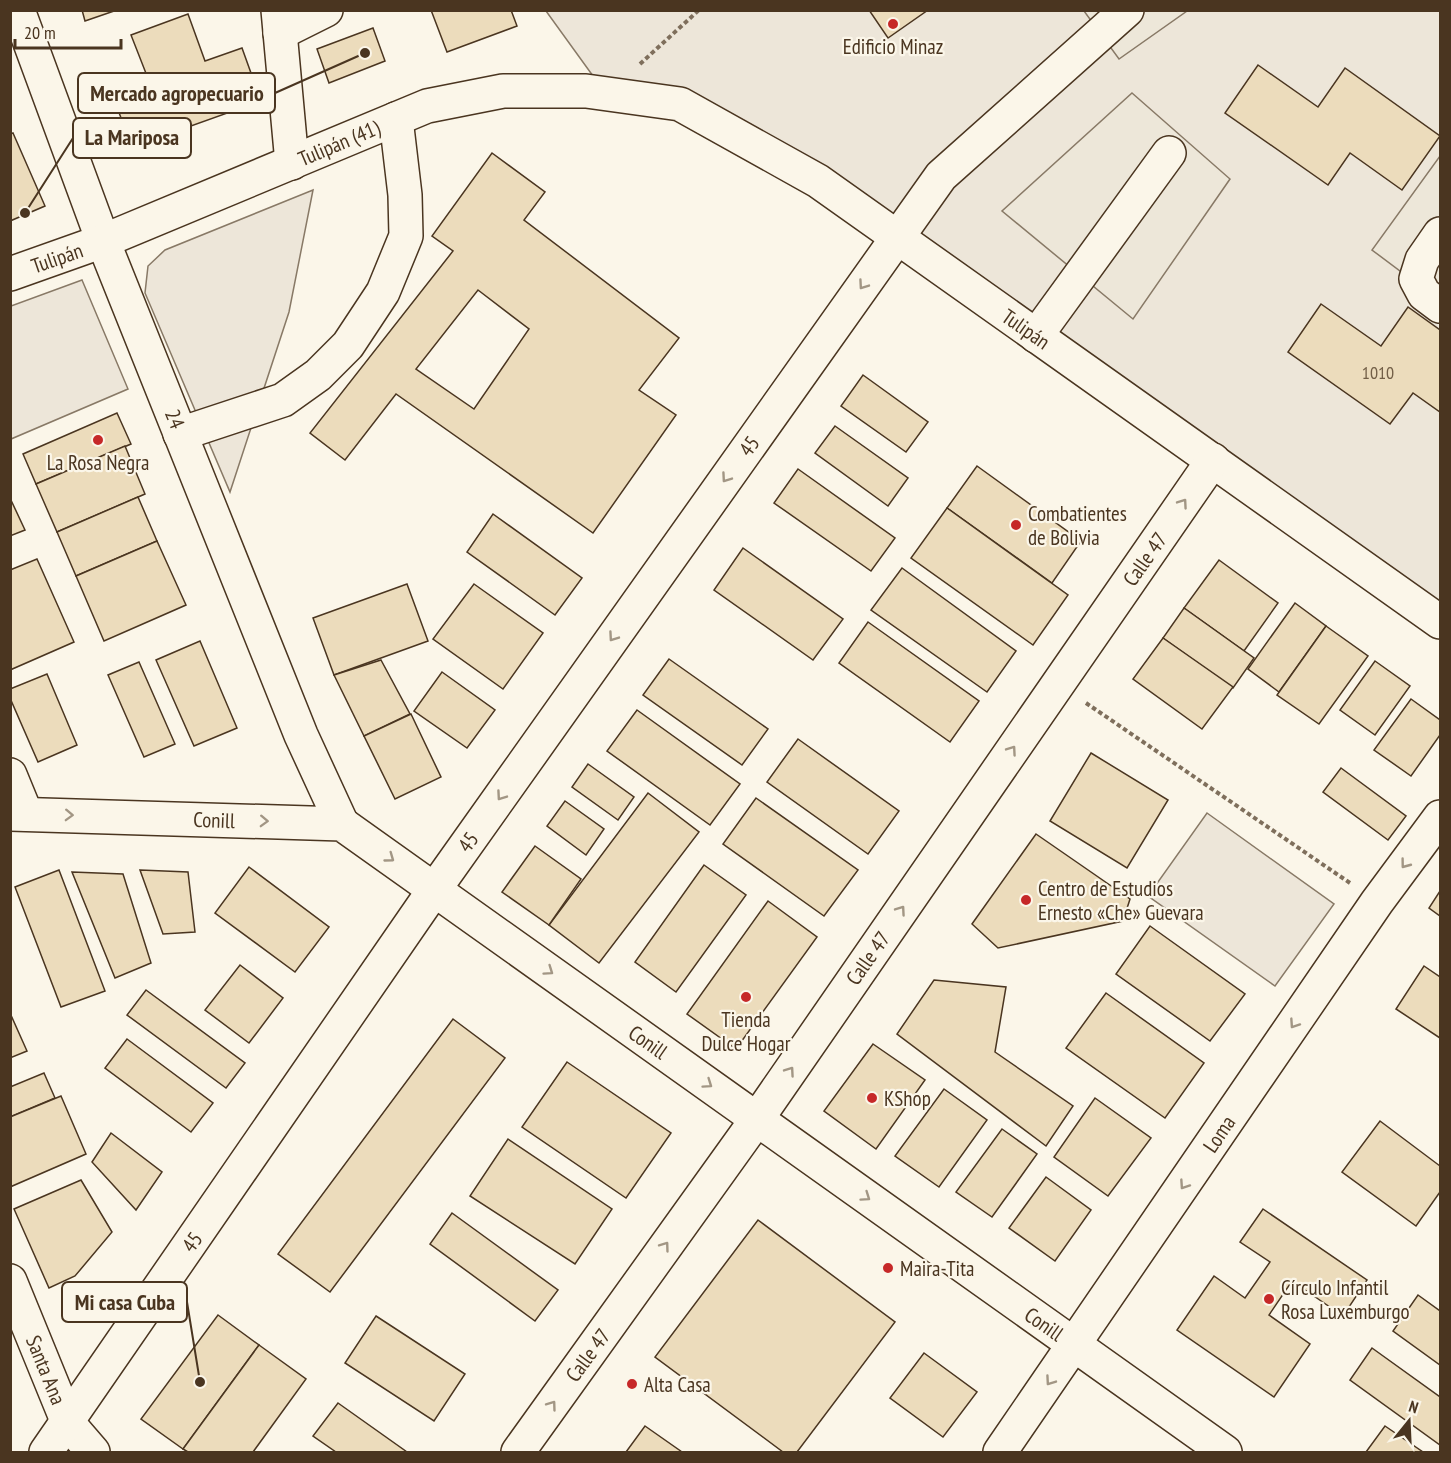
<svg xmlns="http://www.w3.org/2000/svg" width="1451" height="1463" font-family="'PT Sans Narrow',sans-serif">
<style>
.green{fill:#ede6d9;stroke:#887966;stroke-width:1.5}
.parking{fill:#ede7d9;stroke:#887966;stroke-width:1.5}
.building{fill:#ecdcbc;stroke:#4a3520;stroke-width:1.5;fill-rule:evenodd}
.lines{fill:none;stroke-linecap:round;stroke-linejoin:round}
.minor-casing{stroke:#4a3520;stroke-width:36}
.path{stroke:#7f6f5c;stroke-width:4;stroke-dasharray:4.5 3;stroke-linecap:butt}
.minor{stroke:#fbf6e9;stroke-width:33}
.oneway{stroke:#a29684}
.poi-dot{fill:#c62828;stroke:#fbf6e9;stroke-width:2}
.labels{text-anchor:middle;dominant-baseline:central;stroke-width:4.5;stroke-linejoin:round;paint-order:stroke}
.number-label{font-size:18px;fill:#725f47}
.poi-label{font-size:21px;fill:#4a3520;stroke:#fbf6e9;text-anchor:start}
.street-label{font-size:21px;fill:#4a3520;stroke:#fbf6e9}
.leader{fill:none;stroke:#4a3520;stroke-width:2}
.callout-dot{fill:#4a3520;stroke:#fbf6e9;stroke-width:2}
.callout{fill:#fbf6e9;stroke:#4a3520;stroke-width:2}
.callout-label{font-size:22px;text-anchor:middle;font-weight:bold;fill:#4a3520}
</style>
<rect width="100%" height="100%" fill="#fbf6e9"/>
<g class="green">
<polygon points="546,11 1440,11 1440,622 680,104 606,94"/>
<polygon points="313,190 289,312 230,492 145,293 148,266 165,250"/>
<polygon points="82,280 128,389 11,439 11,306"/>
<polygon points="1207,813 1334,904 1275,986 1148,896"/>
</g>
<g class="parking">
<polygon points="1084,11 1187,11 1119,59"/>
<polygon points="1132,93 1230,179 1133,319 1002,211"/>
<polygon points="1440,156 1440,301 1372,250"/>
</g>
<g class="building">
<polygon points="82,10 117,10 85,21"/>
<polygon points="431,10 511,10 517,26 447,52"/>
<polygon points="869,10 928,10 888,38"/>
<polygon points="188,14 205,61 242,48 261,101 132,147 112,94 149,81 131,35"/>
<polygon points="373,28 385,61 329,83 317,49"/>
<polygon points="1258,65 1318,107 1345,68 1440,136 1402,190 1350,153 1328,185 1225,113"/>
<polygon points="13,133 45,206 10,221 10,134"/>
<path d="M492,153l53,39 -21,28 155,118 -40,52 37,25 -83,118 -197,-139 -51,66 -35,-27 143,-182 -21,-15zM478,290l51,39 -55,80 -58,-40z"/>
<polygon points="1321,304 1381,346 1408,307 1440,330 1440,412 1413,393 1390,424 1288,352"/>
<polygon points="863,375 928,422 906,452 841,406"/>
<polygon points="117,413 131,444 36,484 23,454"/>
<polygon points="835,426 908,478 888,506 815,453"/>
<polygon points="125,446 145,494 57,532 36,484"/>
<polygon points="977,466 1081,541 1052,583 947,508"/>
<polygon points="798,469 895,538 871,571 774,503"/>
<polygon points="138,497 157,541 76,576 57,532"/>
<polygon points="10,498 25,530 10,536"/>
<polygon points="947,508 1068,595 1033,645 911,558"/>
<polygon points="493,514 582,578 555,615 467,552"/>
<polygon points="157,541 186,605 104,641 76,576"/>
<polygon points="743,548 843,619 813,660 714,590"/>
<polygon points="37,559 74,642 10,670 10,570"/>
<polygon points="1219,560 1278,603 1244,651 1184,608"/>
<polygon points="902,568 1016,651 987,692 871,610"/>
<polygon points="407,584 428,641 334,675 313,618"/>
<polygon points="474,584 543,633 503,689 433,639"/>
<polygon points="1295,603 1326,626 1279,692 1248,669"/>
<polygon points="1184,608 1254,658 1233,688 1163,638"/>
<polygon points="868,622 979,701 950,742 839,663"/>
<polygon points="1326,626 1368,656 1319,724 1277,695"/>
<polygon points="1163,638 1233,687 1202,729 1133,679"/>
<polygon points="200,641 237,728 194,746 156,660"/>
<polygon points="669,659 768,729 742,765 643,695"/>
<polygon points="381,660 410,714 364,736 334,675"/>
<polygon points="1375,661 1410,686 1375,735 1340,710"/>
<polygon points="139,662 175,744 144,757 108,675"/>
<polygon points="442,672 495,710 467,748 414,711"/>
<polygon points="47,674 77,745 38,762 10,698 10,689"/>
<polygon points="1411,699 1440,720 1440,735 1411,776 1374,750"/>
<polygon points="637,710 740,784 710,825 607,751"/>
<polygon points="411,714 441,777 395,799 364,736"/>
<polygon points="798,739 899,811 868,854 767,782"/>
<polygon points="1091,753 1168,800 1127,868 1050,821"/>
<polygon points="588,764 634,797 618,820 572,787"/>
<polygon points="1341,768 1406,816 1388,840 1323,792"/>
<polygon points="648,793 699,832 599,963 549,925"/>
<polygon points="756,798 858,870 824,916 723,844"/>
<polygon points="565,801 604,829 586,855 547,826"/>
<polygon points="1036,834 1130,899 1123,921 998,948 972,924"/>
<polygon points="535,846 581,879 549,925 502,892"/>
<polygon points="704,865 746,895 676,992 635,962"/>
<polygon points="249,867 329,927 295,972 215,913"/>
<polygon points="59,870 105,991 61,1007 15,887"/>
<polygon points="140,870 188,872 195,932 163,934"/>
<polygon points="72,872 123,874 151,963 115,978"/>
<polygon points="1440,891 1440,916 1429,908"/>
<polygon points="768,901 817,937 736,1049 687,1014"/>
<polygon points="1150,926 1245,994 1210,1041 1116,974"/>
<polygon points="240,965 283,998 249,1043 205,1010"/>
<polygon points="1424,966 1440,977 1440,1038 1396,1009"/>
<polygon points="934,980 1006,987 995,1052 1073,1106 1046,1146 897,1034"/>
<polygon points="146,990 245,1063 226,1088 127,1015"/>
<polygon points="1106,993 1204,1063 1165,1118 1066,1048"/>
<polygon points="10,1013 27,1051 10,1058"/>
<polygon points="453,1019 505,1058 330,1292 278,1254"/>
<polygon points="127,1039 213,1103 191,1132 105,1068"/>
<polygon points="873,1044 925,1080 876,1149 824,1111"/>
<polygon points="567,1062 671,1133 626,1198 522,1127"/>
<polygon points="44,1073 55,1098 10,1117 10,1087"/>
<polygon points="944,1089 987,1120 939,1187 895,1156"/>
<polygon points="61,1096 86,1154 10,1187 10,1117"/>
<polygon points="1095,1098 1151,1138 1108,1196 1054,1157"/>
<polygon points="1380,1121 1440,1166 1440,1192 1416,1226 1342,1172"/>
<polygon points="1002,1129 1037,1154 992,1217 956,1192"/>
<polygon points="111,1133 162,1172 136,1210 92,1162"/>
<polygon points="508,1139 612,1209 575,1264 470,1196"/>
<polygon points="1046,1177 1091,1210 1055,1261 1009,1228"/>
<polygon points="81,1180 112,1232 75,1276 49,1288 14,1209"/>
<polygon points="1263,1209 1367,1280 1343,1316 1292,1281 1269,1315 1310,1344 1274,1397 1177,1330 1214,1276 1245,1298 1270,1262 1240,1242"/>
<polygon points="452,1213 558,1290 535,1321 430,1244"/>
<polygon points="758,1220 895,1322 797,1452 783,1452 655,1357"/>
<polygon points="1418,1295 1440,1311 1440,1365 1393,1331"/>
<polygon points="218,1315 259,1345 183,1449 141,1419"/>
<polygon points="376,1316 465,1374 434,1421 345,1363"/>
<polygon points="259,1345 306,1379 253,1452 188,1452 183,1449"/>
<polygon points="1372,1348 1440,1397 1440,1445 1350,1380"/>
<polygon points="924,1353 977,1392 943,1437 890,1398"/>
<polygon points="338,1403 407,1452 336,1452 313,1436"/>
<polygon points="645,1426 682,1452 626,1452"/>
<polygon points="1385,1426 1423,1452 1366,1452"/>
</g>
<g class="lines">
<defs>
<g id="minor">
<polyline points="18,10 103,241 301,735 342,824"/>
<polyline points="278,10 292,163"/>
<polyline points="280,33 326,10"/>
<polyline points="1440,234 1422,260 1416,279 1424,294 1440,306"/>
<polyline points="10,274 103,241 427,106 503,91 586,91 680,104 818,181 1440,622"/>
<polyline points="1036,336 1169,153"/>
<polyline points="180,434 283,400 318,375 348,345 383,292 406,236 405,195 396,119"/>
<polyline points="10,775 26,814"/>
<polyline points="10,814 342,824 1225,1452"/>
<polyline points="10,1281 68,1423 93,1452"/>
<polyline points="46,1452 434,890 941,176 1127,10"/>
<polyline points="518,1452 757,1119 1213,460"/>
<polyline points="1000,1452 1377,902 1440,817"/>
</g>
</defs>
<use href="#minor" class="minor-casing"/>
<g class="path">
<polyline points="640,64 699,10"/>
<polyline points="1086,703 1350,883"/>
</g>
<use href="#minor" class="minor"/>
</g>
<defs><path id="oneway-chevron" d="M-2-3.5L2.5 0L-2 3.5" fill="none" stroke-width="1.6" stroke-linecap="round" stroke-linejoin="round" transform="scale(1.5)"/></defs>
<g class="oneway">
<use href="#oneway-chevron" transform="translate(863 285) rotate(125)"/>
<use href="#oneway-chevron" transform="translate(726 478) rotate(125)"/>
<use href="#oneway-chevron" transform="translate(1183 503) rotate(-55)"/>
<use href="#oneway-chevron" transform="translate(613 637) rotate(125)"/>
<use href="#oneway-chevron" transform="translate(1012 750) rotate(-55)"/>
<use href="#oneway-chevron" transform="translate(501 796) rotate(125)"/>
<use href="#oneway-chevron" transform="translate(69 815) rotate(2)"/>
<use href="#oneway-chevron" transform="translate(264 821) rotate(2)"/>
<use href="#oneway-chevron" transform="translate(390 858) rotate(36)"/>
<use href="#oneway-chevron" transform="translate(1405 864) rotate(127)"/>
<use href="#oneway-chevron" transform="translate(901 910) rotate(-55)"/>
<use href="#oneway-chevron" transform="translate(549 971) rotate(35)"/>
<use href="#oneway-chevron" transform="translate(1294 1024) rotate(124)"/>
<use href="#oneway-chevron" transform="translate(790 1071) rotate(-55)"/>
<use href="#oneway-chevron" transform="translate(708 1084) rotate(35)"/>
<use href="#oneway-chevron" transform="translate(1184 1185) rotate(124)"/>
<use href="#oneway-chevron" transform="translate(866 1197) rotate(35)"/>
<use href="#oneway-chevron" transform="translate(665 1246) rotate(-54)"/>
<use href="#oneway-chevron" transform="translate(1050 1381) rotate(125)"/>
<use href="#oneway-chevron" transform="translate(552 1405) rotate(-54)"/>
</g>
<g class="poi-dot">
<circle cx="893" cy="24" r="6"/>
<circle cx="98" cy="440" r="6"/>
<circle cx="1016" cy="525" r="6"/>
<circle cx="1026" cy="900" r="6"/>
<circle cx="746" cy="997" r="6"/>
<circle cx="872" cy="1098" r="6"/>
<circle cx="888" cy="1268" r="6"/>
<circle cx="1269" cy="1299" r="6"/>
<circle cx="632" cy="1384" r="6"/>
</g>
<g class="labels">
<g class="number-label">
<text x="1378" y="372">1010</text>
</g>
<g class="poi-label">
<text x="893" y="46" text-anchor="middle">Edificio Minaz</text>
<text x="98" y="462" text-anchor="middle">La Rosa Negra</text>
<text x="1028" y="513">Combatientes<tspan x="1028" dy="24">de Bolivia</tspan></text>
<text x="1038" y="888">Centro de Estudios<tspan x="1038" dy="24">Ernesto «Che» Guevara</tspan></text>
<text x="746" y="1019" text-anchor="middle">Tienda<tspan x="746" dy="24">Dulce Hogar</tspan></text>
<text x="884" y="1098">KShop</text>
<text x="900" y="1268">Maira-Tita</text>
<text x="1281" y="1287">Círculo Infantil<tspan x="1281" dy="24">Rosa Luxemburgo</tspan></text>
<text x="644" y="1384">Alta Casa</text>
</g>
<g class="street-label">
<text transform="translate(339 143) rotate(-23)">Tulipán (41)</text>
<text transform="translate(57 258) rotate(-19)">Tulipán</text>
<text transform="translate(1026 329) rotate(35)">Tulipán</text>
<text transform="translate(175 419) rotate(68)">24</text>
<text transform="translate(749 446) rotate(-55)">45</text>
<text transform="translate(1145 559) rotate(-55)">Calle 47</text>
<text transform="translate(214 820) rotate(2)">Conill</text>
<text transform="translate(468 842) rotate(-55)">45</text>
<text transform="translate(868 958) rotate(-55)">Calle 47</text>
<text transform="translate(648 1042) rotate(35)">Conill</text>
<text transform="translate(1219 1134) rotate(-56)">Loma</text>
<text transform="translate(192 1242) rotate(-55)">45</text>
<text transform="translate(1044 1324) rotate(35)">Conill</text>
<text transform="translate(588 1355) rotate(-54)">Calle 47</text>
<text transform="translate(46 1370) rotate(68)">Santa Ana</text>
</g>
</g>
<path class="leader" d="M365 53L275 93M25 213L73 138M200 1382L187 1302"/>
<g class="callout-dot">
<circle cx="365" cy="53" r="6"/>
<circle cx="25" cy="213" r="6"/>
<circle cx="200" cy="1382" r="6"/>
</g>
<g class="callout">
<rect x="78" y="73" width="197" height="40" rx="6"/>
<rect x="73" y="118" width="118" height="40" rx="6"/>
<rect x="62" y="1282" width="125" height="40" rx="6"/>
</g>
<g class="callout-label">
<text x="177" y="101">Mercado agropecuario</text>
<text x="132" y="145">La Mariposa</text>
<text x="125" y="1310">Mi casa Cuba</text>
</g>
<rect width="1451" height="1463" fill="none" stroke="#4a3520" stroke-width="24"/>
<g transform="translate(1409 1421) rotate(18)" stroke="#fbf6e9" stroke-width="4.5" paint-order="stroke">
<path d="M0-4.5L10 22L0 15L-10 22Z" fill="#4a3520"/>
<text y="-9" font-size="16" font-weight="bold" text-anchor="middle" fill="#4a3520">N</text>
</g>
<path d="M15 39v9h106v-9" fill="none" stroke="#4a3520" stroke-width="3"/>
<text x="24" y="39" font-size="18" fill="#4a3520" stroke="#fbf6e9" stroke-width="4.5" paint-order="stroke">20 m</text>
</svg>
